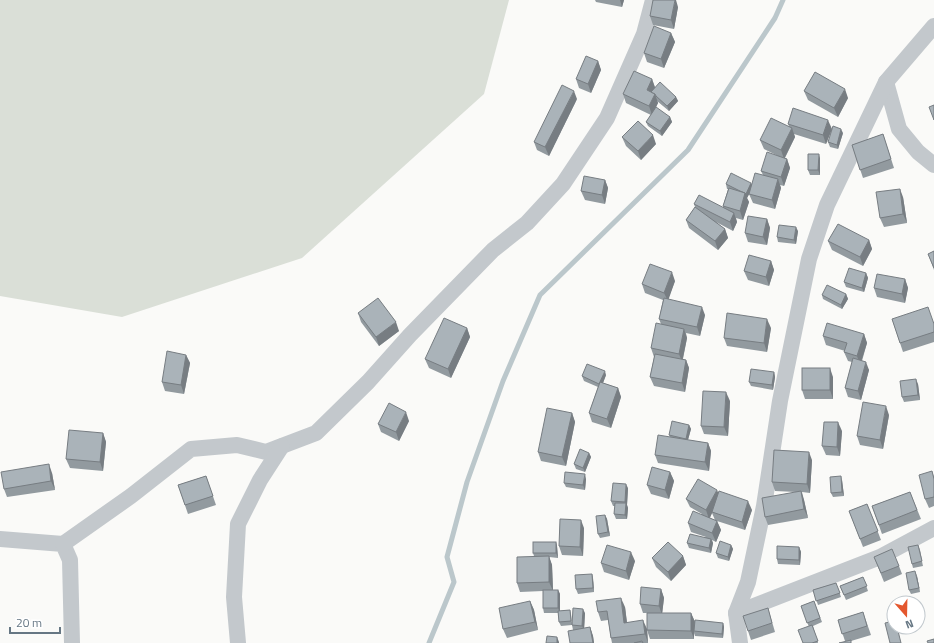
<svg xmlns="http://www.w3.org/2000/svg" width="934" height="643" font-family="'Titillium Web',sans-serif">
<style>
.green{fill:#dadfd7}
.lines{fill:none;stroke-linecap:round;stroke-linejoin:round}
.stream{stroke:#bbc7cb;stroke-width:5}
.minor{stroke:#c3c8cc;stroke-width:16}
.wall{fill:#929a9f;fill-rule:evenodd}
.shaded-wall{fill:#777d82}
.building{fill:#aab3b9;stroke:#777d82}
</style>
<rect width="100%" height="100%" fill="#fafaf8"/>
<polygon class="green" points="0,0 509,0 484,94 302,258 122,317 0,296"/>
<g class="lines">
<polyline class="stream" points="429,643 454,582 447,557 467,482 503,381 540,295 688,150 775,18 783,0"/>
<g class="minor">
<polyline points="886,82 899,129 918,152 934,165"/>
<polyline points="0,539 63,544 70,560 72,643"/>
<polyline points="63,544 131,496 191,449 237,445 266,452 316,433 368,382 410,335 493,250 527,223 563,184 607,118 644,34 653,0"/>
<polyline points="736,613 880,557 934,528"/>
<polyline points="238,643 234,597 238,524 260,480 282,446"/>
<polyline points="740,643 736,613 748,582 764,506 780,401 809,259 827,205 886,82 934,26"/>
</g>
</g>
<g class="wall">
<polygon points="595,0 624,0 622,7 596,2"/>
<polygon points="678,7 674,29 653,25 650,16"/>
<polygon points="671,33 675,42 664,68 647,62 644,53"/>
<polygon points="598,61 601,70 591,93 579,88 576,79"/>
<polygon points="652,79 655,87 676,97 678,101 669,111 657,101 658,103 655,109 670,117 672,122 662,136 648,126 646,122 651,115 626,103 623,94"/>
<polygon points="804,91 848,98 838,117 808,100"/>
<polygon points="577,99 549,156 537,150 534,142"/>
<polygon points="788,124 832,129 826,144 794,134 795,137 785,158 787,159 790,168 784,186 780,185 781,188 775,209 753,203 749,194 747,198 749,202 743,220 736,218 737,222 733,231 716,222 725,229 728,238 718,250 689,228 686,220 695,207 694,204 723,208 723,206 728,189 727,189 726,184 752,184 763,175 761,171 778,156 764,149 760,140 789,126"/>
<polygon points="843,133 838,149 830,147 828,142"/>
<polygon points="883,134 894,168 863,178 852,145"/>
<polygon points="622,137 656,144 641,160 626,146"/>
<polygon points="820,158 820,175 810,175 808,170"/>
<polygon points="605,180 608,188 605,204 585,200 581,191"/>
<polygon points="903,197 907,223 884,227 880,218"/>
<polygon points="767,219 770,228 767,245 748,242 745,233"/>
<polygon points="798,231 796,244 778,242 777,237"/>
<polygon points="869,240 872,249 863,266 832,250 828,241"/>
<polygon points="934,251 934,270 928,254"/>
<polygon points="771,261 774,270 769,286 748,280 744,271"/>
<polygon points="866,273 868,278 864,292 846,287 844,282"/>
<polygon points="905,279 908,288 905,303 877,297 874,288"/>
<polygon points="675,281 668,299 705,315 700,336 686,333 687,338 683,359 686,360 689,368 685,392 654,386 650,377 654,357 651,348 661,324 659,319 663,300 645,293 642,284"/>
<polygon points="846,294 848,299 842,309 823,299 822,295"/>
<polygon points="358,313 399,331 379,346 361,322"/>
<polygon points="892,319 934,324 934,342 903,352"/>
<polygon points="467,328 470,337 451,378 429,368 425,359"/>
<polygon points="771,328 767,352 727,346 724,338"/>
<polygon points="864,334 867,343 862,361 869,370 861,400 848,397 845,388 852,362 848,361 844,352 845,351 826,345 823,336"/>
<polygon points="186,355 190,363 184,394 165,391 162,382"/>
<polygon points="774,372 775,377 773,390 751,386 749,382"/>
<polygon points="606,375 603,383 618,388 621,397 611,428 592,422 589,413 598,387 584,381 582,376"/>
<polygon points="833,377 833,399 805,399 802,390"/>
<polygon points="918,384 920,400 904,402 902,397"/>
<polygon points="730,401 728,436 704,434 701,426"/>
<polygon points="572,413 575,422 566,466 541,461 538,452"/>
<polygon points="889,415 883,449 860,445 857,436"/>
<polygon points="409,421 399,441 381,432 378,424"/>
<polygon points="689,425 691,429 688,440 708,443 711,451 709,471 658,463 655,455 670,437 669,435"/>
<polygon points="842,431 840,456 826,455 822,446"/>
<polygon points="103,433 106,442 103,471 70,468 66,459"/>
<polygon points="589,453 591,457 585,472 576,469 574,464"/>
<polygon points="812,460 810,493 802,492 804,500 808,518 768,525 765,517 796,492 775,491 772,482"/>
<polygon points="932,471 934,477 934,506 929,508 925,499"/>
<polygon points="670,472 674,481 669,499 651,494 647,485"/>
<polygon points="52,473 55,490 7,497 4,489"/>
<polygon points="206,476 216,505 188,514 178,485"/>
<polygon points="586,479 585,490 566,487 564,483"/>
<polygon points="842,480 844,496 833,497 831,493"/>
<polygon points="628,488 627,505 628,508 627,519 616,519 614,514 615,506 613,506 611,501"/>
<polygon points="910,492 921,519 882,534 872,506"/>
<path d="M718,493l34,17 -7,20 -28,-9 4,9 -5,12 -4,-2 1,3 -2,10 -22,-5 -2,-5 19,-6 -15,-5 -3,-9 14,-9 -12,-7 -4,-8zM712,513l3,7 -5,-2z"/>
<polygon points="867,504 881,540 863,547 849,511"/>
<polygon points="605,515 607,519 610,536 600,538 598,534"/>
<polygon points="584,528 583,556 562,555 559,546"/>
<polygon points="556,542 557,546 558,558 549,557 552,565 553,590 558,590 560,594 560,611 570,610 571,614 572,623 585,613 584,629 590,627 593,636 594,643 570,643 577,630 573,630 572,625 561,626 559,622 558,613 544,613 543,608 543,591 520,592 517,583 534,556 533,553"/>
<polygon points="731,545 733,549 729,561 718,558 716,553"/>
<polygon points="918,545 923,566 913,568 912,564"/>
<polygon points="799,547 801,552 800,565 778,564 777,559"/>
<polygon points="683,556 686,565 671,581 656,567 652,558"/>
<polygon points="874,557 899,566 902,574 884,582"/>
<polygon points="635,561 629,580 604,572 601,563"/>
<polygon points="592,574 593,578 594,592 578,594 576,589"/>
<polygon points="917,576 920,592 911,594 909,590"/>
<polygon points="863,577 868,591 846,600 840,586"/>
<polygon points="836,583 841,597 818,605 813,590"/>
<polygon points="661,589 664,598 662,613 691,613 695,622 723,623 724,627 723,638 695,636 694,633 694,639 650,639 647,630 647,613 643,613 640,604"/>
<polygon points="530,601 534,610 538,630 507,638 503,629"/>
<polygon points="814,601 822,622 813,626 818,643 803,643 809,627 801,606"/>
<polygon points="625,607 627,622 647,629 648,643 612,643 611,638 608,620 601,621 598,612"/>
<polygon points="768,608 775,632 751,640 748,631"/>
<polygon points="863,612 871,635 851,641 845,641 838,620"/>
</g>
<g class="shaded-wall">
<polygon points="620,0 624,0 622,7"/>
<polygon points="675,0 676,0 678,7 674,29 671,20"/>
<polygon points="671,33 675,42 664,68 661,59"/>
<polygon points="598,61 601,70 591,93 588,84"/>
<polygon points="652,79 655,88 653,94 647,90"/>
<polygon points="845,89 848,98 838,117 834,108"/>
<polygon points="574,91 577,99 549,156 545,147"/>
<polygon points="655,94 658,103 652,115 649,106"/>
<polygon points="676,97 678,101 669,111 667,106"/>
<polygon points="670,117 672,122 662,136 660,131"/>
<polygon points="828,120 832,129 826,144 823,135"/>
<polygon points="792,128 795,137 784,159 781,150"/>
<polygon points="841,129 843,133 838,149 837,145"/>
<polygon points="653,135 656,144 641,160 638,151"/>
<polygon points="819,154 820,158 820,175 818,170"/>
<polygon points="787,159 790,168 784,186 781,177"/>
<polygon points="778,179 781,188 775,209 772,200"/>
<polygon points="605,180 608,188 605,204 602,195"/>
<polygon points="751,183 753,187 747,198 749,202 743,220 740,211 745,193"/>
<polygon points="900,189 903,197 907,223 903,214"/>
<polygon points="734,213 737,222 733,231 730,222"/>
<polygon points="767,219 770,228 767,245 763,237"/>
<polygon points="796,227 798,231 796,244 794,240"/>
<polygon points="725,229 728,238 718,250 715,241"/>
<polygon points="869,240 872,249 863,266 860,257"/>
<polygon points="771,261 774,270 769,286 766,277"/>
<polygon points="672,272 675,281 668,301 664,293"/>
<polygon points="866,273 868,278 864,292 862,288"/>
<polygon points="905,279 908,288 905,303 902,294"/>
<polygon points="846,294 848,299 842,309 841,305"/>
<polygon points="702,307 705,315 700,336 697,327"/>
<polygon points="767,319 771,328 767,352 764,343"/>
<polygon points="396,322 399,331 379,346 376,337"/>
<polygon points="467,328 470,337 451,378 448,369"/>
<polygon points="684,329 687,338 682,362 679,354"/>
<polygon points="864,334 867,343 860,365 857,356"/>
<polygon points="186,355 190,363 184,394 181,385"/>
<polygon points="686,360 689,368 685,392 682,383"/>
<polygon points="866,362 869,370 861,400 858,391"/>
<polygon points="830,368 833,377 833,399 830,390"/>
<polygon points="605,371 606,375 601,388 599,384"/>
<polygon points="774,372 775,377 773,390 772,385"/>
<polygon points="916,379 918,384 920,400 918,395"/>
<polygon points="618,388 621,397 611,428 607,419"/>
<polygon points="726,392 730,401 728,436 724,427"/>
<polygon points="886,406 889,415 883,449 880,440"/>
<polygon points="406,412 409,421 399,441 396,432"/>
<polygon points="572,413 575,422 566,466 562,457"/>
<polygon points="838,422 842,431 840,456 837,447"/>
<polygon points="689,425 691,429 687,443 686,439"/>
<polygon points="103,433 106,442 103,471 100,462"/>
<polygon points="708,443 711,451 709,471 705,462"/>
<polygon points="809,452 812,460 810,493 807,484"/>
<polygon points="589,453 591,457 585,472 583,468"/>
<polygon points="49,464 52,473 55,490 51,481"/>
<polygon points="670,472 674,481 669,499 665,490"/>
<polygon points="585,474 586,479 585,490 583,485"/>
<polygon points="841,476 842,480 844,496 842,492"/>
<polygon points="626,484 628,488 627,505 628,508 627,519 625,515 626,505 625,502"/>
<polygon points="717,490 721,499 712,512 712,513 709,519 706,510"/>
<polygon points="801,491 804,500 808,518 804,509"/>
<polygon points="748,501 752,510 745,530 742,522"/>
<polygon points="605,515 607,519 610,536 608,532"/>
<polygon points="581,520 584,528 583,556 580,547"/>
<polygon points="717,521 721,530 716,542 712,533"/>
<polygon points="711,539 713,543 711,553 709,548"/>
<polygon points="556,542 557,546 558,558 556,553"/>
<polygon points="731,545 733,549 729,561 728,557"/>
<polygon points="918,545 920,550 923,566 922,561"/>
<polygon points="799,547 801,552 800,565 799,560"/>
<polygon points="631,552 635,561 629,580 626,571"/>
<polygon points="549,556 552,565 553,591 549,582"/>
<polygon points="683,556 686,565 671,581 668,572"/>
<polygon points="915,571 917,576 920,592 919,588"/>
<polygon points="592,574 593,578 594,592 593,588"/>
<polygon points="661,589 664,598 662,615 659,606"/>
<polygon points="558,590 560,594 560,613 558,608"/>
<polygon points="621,598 625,607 628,632 624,623"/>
<polygon points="530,601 534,610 538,630 535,622"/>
<polygon points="583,609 585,613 584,630 582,626"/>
<polygon points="691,613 695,622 694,631 694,639 691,631"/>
<polygon points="643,620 647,629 648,643 645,634"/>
<polygon points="723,623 724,627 723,638 722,634"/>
<polygon points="590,627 593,636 594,643 593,643"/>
<polygon points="557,637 559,642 559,643 557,643"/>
</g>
<g class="building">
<polygon points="653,0 675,0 671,20 650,16"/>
<polygon points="654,26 671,33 661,59 644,53"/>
<polygon points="586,56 598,61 588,84 576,79"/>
<polygon points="634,71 652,79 647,90 655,94 649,106 623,94"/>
<polygon points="815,72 845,89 834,108 804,91"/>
<polygon points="660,82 676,97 667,106 656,96 655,94 651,92"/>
<polygon points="562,85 574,91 545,147 534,142"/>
<polygon points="934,105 934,120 929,107"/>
<polygon points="656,107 670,117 660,131 646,122"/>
<polygon points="793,108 828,120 823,135 788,124"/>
<polygon points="771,118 792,128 781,150 760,140"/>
<polygon points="638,121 653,135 638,151 622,137"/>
<polygon points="833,126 841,129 837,145 828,142"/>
<polygon points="883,134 891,159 860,170 852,145"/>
<polygon points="767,152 787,159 781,177 761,171"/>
<polygon points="808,154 819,154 818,170 808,170"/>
<polygon points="731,173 751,183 746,194 745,193 740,191 726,184"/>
<polygon points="755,173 778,179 772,200 749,194"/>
<polygon points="584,176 605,180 602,195 581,191"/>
<polygon points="729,188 745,193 740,211 723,206"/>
<polygon points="900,189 903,214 880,218 876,192"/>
<polygon points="699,195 734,213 730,222 694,204"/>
<polygon points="695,207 725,229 715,241 686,220"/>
<polygon points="748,216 767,219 763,237 745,233"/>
<polygon points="838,224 869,240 860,257 828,241"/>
<polygon points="779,225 796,227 794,240 777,237"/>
<polygon points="934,251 934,268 928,254"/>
<polygon points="749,255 771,261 766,277 744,271"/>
<polygon points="650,264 672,272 664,293 642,284"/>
<polygon points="849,268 866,273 862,288 844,282"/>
<polygon points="877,274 905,279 902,294 874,288"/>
<polygon points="827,285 846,294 841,305 822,295"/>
<polygon points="378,298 396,322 376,337 358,313"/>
<polygon points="664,298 702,307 697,327 659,319"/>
<polygon points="928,307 934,324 934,332 900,343 892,319"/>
<polygon points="727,313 767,319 764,343 724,338"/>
<polygon points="444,318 467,328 448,369 425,359"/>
<polygon points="656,323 684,329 679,354 651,348"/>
<polygon points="827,323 864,334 857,356 844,352 847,343 823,336"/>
<polygon points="167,351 186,355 181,385 162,382"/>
<polygon points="655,354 686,360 682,383 650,377"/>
<polygon points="853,358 866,362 858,391 845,388"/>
<polygon points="587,364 605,371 599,384 582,376"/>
<rect x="802" y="368" width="28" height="22"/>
<polygon points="751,369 774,372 772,385 749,382"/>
<polygon points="916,379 918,395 902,397 900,381"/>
<polygon points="600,382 618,388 607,419 589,413"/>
<polygon points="703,391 726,392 724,427 701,426"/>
<polygon points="863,402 886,406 880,440 857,436"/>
<polygon points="389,403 406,412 396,432 378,424"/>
<polygon points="547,408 572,413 562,457 538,452"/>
<polygon points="672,421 689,425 686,439 669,435"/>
<polygon points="824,422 838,422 837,447 822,446"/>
<polygon points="69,430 103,433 100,462 66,459"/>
<polygon points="658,435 708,443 705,462 655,455"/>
<polygon points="580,449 589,453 583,468 574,464"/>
<polygon points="774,450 809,452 807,484 772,482"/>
<polygon points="49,464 51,481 4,489 1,472"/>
<polygon points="652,467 670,472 665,490 647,485"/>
<polygon points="932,471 934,479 934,497 925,499 919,475"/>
<polygon points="565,472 585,474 583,485 564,483"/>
<polygon points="206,476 213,496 185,505 178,485"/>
<polygon points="841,476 842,492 831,493 830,477"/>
<polygon points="698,479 717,490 706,510 686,499"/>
<polygon points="613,483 626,484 625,502 611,501"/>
<polygon points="719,491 748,501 742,522 712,512"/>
<polygon points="801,491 804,509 765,517 762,498"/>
<polygon points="910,492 917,510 879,525 872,506"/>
<polygon points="615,503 626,503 625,515 614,514"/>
<polygon points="867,504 878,531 860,539 849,511"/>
<polygon points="693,511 717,521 712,533 688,523"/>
<polygon points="605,515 608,532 598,534 596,516"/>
<polygon points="560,519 581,520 580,547 559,546"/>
<polygon points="690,534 711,539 709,548 687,543"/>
<polygon points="720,541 731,545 728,557 716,553"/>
<rect x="533" y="542" width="23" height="11"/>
<polygon points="668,542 683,556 668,572 652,558"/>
<polygon points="607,545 631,552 626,571 601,563"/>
<polygon points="918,545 922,561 912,564 908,547"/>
<polygon points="777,546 799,547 799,560 777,559"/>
<polygon points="892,549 899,566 881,573 874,557"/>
<polygon points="549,556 549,582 517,583 517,557"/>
<polygon points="915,571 919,588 909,590 906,573"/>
<polygon points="592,574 593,588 576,589 575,575"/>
<polygon points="863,577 867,586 844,595 840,586"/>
<polygon points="836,583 840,593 816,601 813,590"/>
<polygon points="641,587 661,589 659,606 640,604"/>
<rect x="543" y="590" width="15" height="18"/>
<polygon points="621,598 624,623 643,620 645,634 611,638 607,611 598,612 596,601"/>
<polygon points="530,601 535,622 503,629 499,608"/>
<polygon points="814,601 820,618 807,623 801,606"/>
<polygon points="573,608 583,609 582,626 572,625"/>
<polygon points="768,608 772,623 748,631 743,616"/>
<polygon points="570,610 571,621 559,622 558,611"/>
<polygon points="863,612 867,626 842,634 838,620"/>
<polygon points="647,613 691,613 691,631 647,630"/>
<polygon points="695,620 723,623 722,634 694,631"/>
<polygon points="894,621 894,627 897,627 901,643 890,643 885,623"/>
<polygon points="812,625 818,641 812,643 803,643 798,630"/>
<polygon points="590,627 593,643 570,643 568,631"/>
<polygon points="547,636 557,637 557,643 546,643"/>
<polygon points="934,639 934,643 928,643 927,641"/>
<polygon points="851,640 851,643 839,643"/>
<polygon points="642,641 643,643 634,643"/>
</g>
<g transform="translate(906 615) rotate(160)"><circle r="19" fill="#ffffff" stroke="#c1c8cd"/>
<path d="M0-3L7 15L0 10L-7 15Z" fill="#e4572e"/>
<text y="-6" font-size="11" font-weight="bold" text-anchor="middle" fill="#657683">N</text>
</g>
<path d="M10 627v6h50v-6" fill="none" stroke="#657683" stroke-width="2"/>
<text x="16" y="627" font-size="12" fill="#657683" stroke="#ffffff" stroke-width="3" paint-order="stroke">20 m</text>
</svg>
